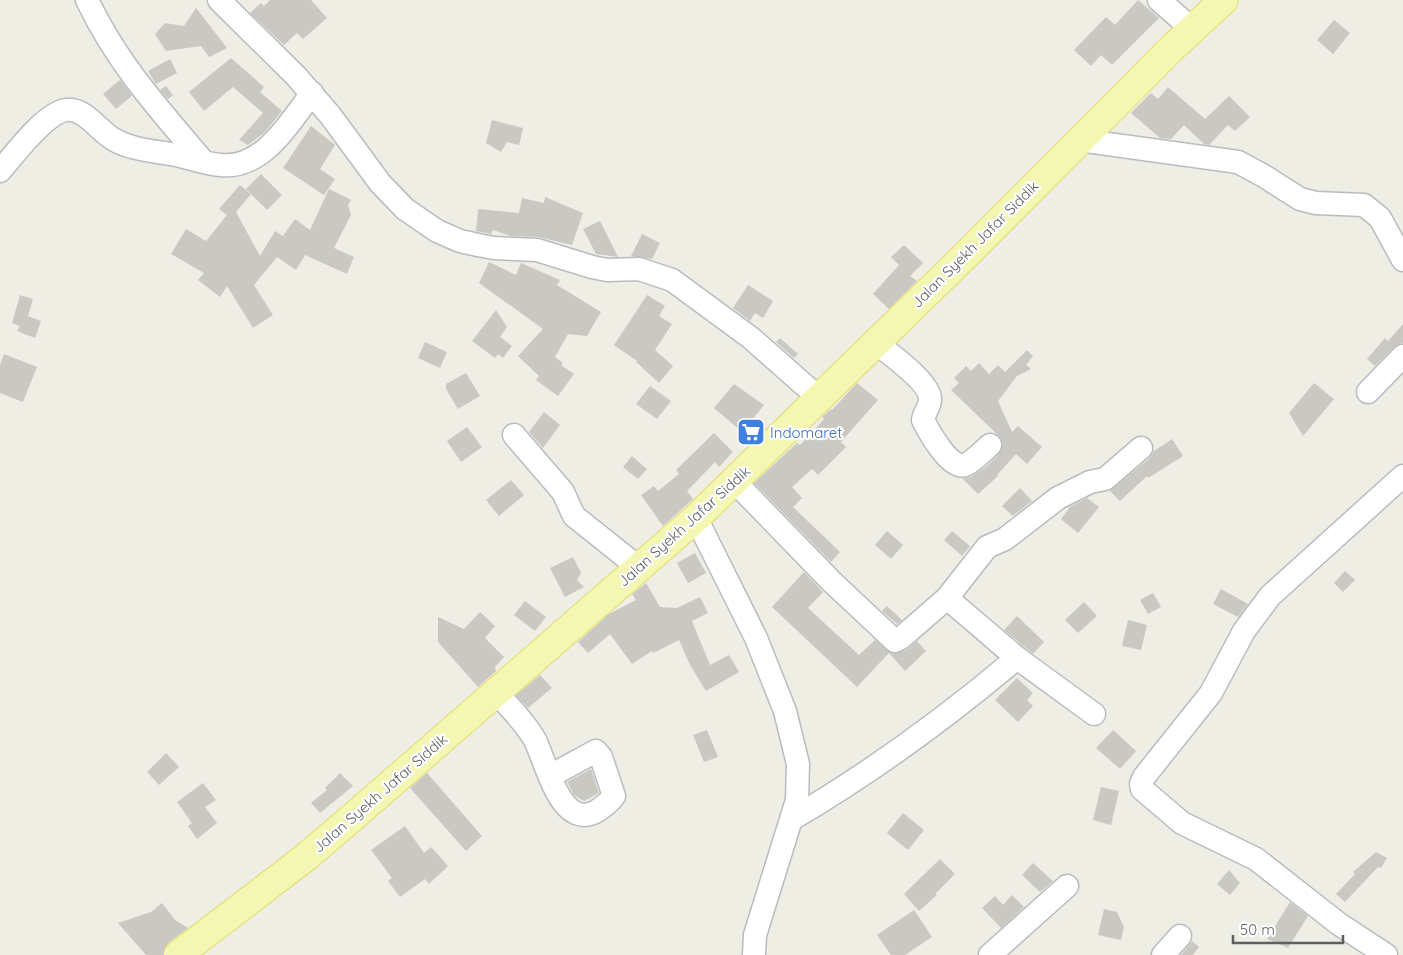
<svg xmlns="http://www.w3.org/2000/svg" width="1403" height="955" font-family="Quicksand,sans-serif">
<style>
.building{fill:#c9c8c2}
.lines{fill:none;stroke-linecap:round;stroke-linejoin:round}
.minor-casing{stroke:#babbc0;stroke-width:25}
.major-casing{stroke:#e4db68;stroke-width:30}
.minor{stroke:#fff;stroke-width:22}
.major{stroke:#f4f7b1;stroke-width:28}
.labels{text-anchor:middle;dominant-baseline:central;stroke-width:4.5;stroke-linejoin:round;paint-order:stroke}
.street-label{font-size:15px;fill:#5d5f64;stroke:#fff}
.shop-label{font-size:15px;fill:#366cbe;stroke:#fff;text-anchor:start}
</style>
<rect width="100%" height="100%" fill="#eeeee5"/>
<g class="building">
<polygon points="270,0 311,0 327,18 303,39 297,33 284,45 250,13 261,3 264,6"/>
<polygon points="1138,0 1159,18 1112,65 1101,55 1091,66 1074,50 1106,17 1115,25"/>
<polygon points="196,8 227,48 209,57 201,46 166,51 155,34 165,23 184,26"/>
<polygon points="1334,20 1350,33 1333,54 1317,40"/>
<polygon points="231,58 264,87 260,92 282,111 265,132 248,145 239,140 263,113 233,87 204,111 189,92"/>
<polygon points="170,59 177,73 156,84 148,71"/>
<polygon points="120,80 132,96 116,109 103,94"/>
<polygon points="166,86 173,95 168,99 160,90"/>
<polygon points="1168,87 1205,119 1229,96 1250,117 1235,131 1228,125 1209,145 1204,144 1184,125 1171,139 1160,138 1131,113 1151,93 1158,99"/>
<polygon points="492,120 523,128 519,145 507,142 501,152 486,143"/>
<polygon points="311,126 335,145 320,169 335,179 324,195 283,168"/>
<polygon points="261,174 282,195 267,210 246,189"/>
<polygon points="240,185 251,194 236,212 260,256 275,231 283,236 295,219 310,230 329,189 351,200 348,205 351,215 334,248 354,257 347,274 305,255 296,270 277,257 254,285 273,315 253,328 227,286 220,297 198,280 204,273 171,254 186,229 206,241 227,215 219,209"/>
<polygon points="545,197 583,213 572,245 538,237 510,236 493,230 491,234 476,231 478,209 519,213 522,198 544,203"/>
<polygon points="600,221 618,257 596,254 583,229"/>
<polygon points="642,234 660,243 652,259 631,256"/>
<polygon points="904,245 923,263 910,276 917,281 889,309 873,294 899,265 891,257"/>
<polygon points="489,262 516,275 521,263 560,280 557,285 601,312 587,336 568,334 555,357 563,363 561,365 574,374 558,396 536,380 539,376 518,356 543,329 479,283"/>
<polygon points="748,285 773,301 763,318 755,313 750,321 733,308"/>
<polygon points="20,295 33,299 28,316 41,321 35,338 17,331 20,326 12,323"/>
<polygon points="647,295 665,306 659,316 672,324 655,350 673,366 659,383 636,362 637,361 614,345"/>
<polygon points="496,310 507,327 500,337 512,346 503,358 498,354 495,358 472,341"/>
<polygon points="1403,324 1403,343 1394,347 1375,366 1367,359 1385,338 1388,341"/>
<polygon points="780,338 798,354 794,358 776,342"/>
<polygon points="425,342 447,352 440,368 418,358"/>
<polygon points="1027,350 1033,356 1026,365 1031,369 1017,376 998,401 1012,432 1018,426 1042,447 1027,464 1016,454 997,475 998,476 978,494 962,478 971,477 987,466 999,454 1003,443 999,436 951,390 959,383 954,378 966,366 971,371 979,363 989,374 998,365 1005,372"/>
<polygon points="4,354 37,367 23,402 0,393 0,365"/>
<polygon points="466,373 480,396 458,409 446,389 446,384"/>
<polygon points="857,383 878,400 841,442 846,447 818,475 812,469 792,487 802,498 793,507 840,552 831,562 754,483 797,443 800,445 824,419 822,417 831,409 832,410"/>
<polygon points="1314,383 1334,399 1303,436 1289,413"/>
<polygon points="734,384 764,405 752,420 764,430 753,441 714,408"/>
<polygon points="650,386 671,401 657,419 636,404"/>
<polygon points="544,412 560,425 543,448 529,432"/>
<polygon points="467,427 482,447 461,462 447,441"/>
<polygon points="714,433 733,452 719,467 715,462 687,491 693,499 663,526 641,495 654,486 658,491 679,474 676,470"/>
<polygon points="1172,439 1183,456 1148,478 1147,476 1120,501 1110,491 1150,458 1154,451"/>
<polygon points="632,456 647,469 638,479 623,467"/>
<polygon points="511,480 524,495 499,516 486,500"/>
<polygon points="1020,488 1032,501 1013,516 1002,506"/>
<polygon points="1087,498 1099,507 1078,533 1061,519 1070,507"/>
<polygon points="887,531 903,545 891,559 875,545"/>
<polygon points="952,531 970,546 962,556 944,540"/>
<polygon points="695,553 706,573 688,583 677,563"/>
<polygon points="573,557 581,573 577,580 584,587 565,597 550,568"/>
<polygon points="1345,571 1355,580 1343,592 1334,583"/>
<polygon points="804,572 823,592 808,608 859,655 875,640 893,654 907,650 917,641 926,651 905,671 889,653 857,687 772,607"/>
<polygon points="646,583 660,607 677,608 700,597 708,613 692,621 710,665 729,655 739,672 706,691 690,665 679,640 653,653 652,651 632,664 610,634 588,653 578,642 609,614 636,600 632,594"/>
<polygon points="1221,589 1248,604 1238,617 1213,604"/>
<polygon points="1153,593 1161,607 1148,614 1140,600"/>
<polygon points="525,601 546,617 535,631 514,615"/>
<polygon points="1084,602 1097,616 1078,633 1065,620"/>
<polygon points="887,606 902,620 897,624 882,611"/>
<polygon points="480,612 495,626 485,638 504,657 495,667 496,671 478,687 438,642 438,617 464,629"/>
<polygon points="1017,616 1044,642 1033,654 1004,630"/>
<polygon points="1128,620 1147,625 1141,650 1122,646"/>
<polygon points="540,675 552,688 528,708 516,695"/>
<polygon points="1017,678 1033,693 1027,700 1033,706 1018,722 995,700"/>
<polygon points="707,730 718,757 704,762 693,735"/>
<polygon points="1113,730 1136,751 1120,769 1096,748"/>
<polygon points="166,753 179,767 159,785 147,772"/>
<polygon points="591,769 599,793 584,801 574,795 567,782"/>
<polygon points="340,773 353,786 320,813 311,803 327,790 325,788"/>
<polygon points="427,773 482,836 466,851 410,788"/>
<polygon points="203,783 216,800 205,807 217,823 197,839 188,826 192,823 177,802"/>
<polygon points="1101,787 1119,791 1111,825 1093,820"/>
<polygon points="903,813 924,830 908,850 887,833"/>
<polygon points="405,826 424,853 431,847 448,866 429,884 425,879 400,897 388,881 392,878 371,850"/>
<polygon points="1376,852 1387,858 1381,868 1378,867 1345,902 1336,894 1355,874 1353,872"/>
<polygon points="940,859 955,874 935,894 937,895 919,911 904,894"/>
<polygon points="1033,863 1053,881 1040,892 1022,875"/>
<polygon points="1229,870 1240,883 1230,895 1217,884"/>
<polygon points="1012,895 1024,907 1001,928 982,908 995,896 1003,905"/>
<polygon points="1290,902 1308,916 1288,948 1267,939"/>
<polygon points="162,903 175,920 188,928 168,943 163,955 146,955 118,923 151,912"/>
<polygon points="1104,909 1117,912 1124,927 1121,940 1098,935"/>
<polygon points="914,910 932,937 905,955 891,955 877,935"/>
<polygon points="1192,941 1199,947 1193,955 1181,955"/>
</g>
<g class="lines">
<defs>
<g id="minor">
<path d="M87,0c30,63 71,108 116,161"/>
<polyline points="219,0 296,76 330,115 380,183 405,209 437,231 460,241 478,245 494,248 537,250 592,267 607,270 639,269 672,280 751,338 819,398"/>
<polyline points="1159,0 1192,29"/>
<polyline points="1079,140 1238,162 1264,176 1300,199 1316,203 1364,205 1380,218 1403,260"/>
<path d="M0,171c14,-16 45,-58 66,-61 18,-3 33,21 47,29 18,11 43,12 63,16 14,3 30,9 44,10 43,5 70,-43 92,-72"/>
<path d="M876,343c13,10 53,39 54,55 1,8 -6,14 -7,22 6,12 27,50 42,45 9,-4 18,-14 25,-20"/>
<polyline points="1368,392 1403,356"/>
<polyline points="514,435 563,492 574,516 638,567"/>
<polyline points="734,481 832,582 895,641 901,638 947,598 987,547 1005,539 1058,498 1090,482 1105,479 1141,448"/>
<polyline points="696,518 756,638 785,711 798,764 797,800 755,935 754,955"/>
<polyline points="947,598 1017,658 1094,714"/>
<path d="M496,692c13,15 29,30 39,48 11,22 26,92 62,71 6,-4 12,-8 17,-15l-13,-39 -5,-6 -46,25"/>
<path d="M792,819c80,-47 154,-101 225,-161"/>
<polyline points="990,955 1067,886"/>
<polyline points="1163,955 1180,936"/>
<polyline points="1386,955 1339,924 1256,859 1182,823 1142,789 1141,784 1144,777 1211,693 1244,631 1270,596 1403,476"/>
</g>
<polyline id="major" points="178,955 306,857 354,816 696,518 966,255 1172,48 1224,0"/>
</defs>
<use href="#minor" class="minor-casing"/>
<use href="#major" class="major-casing"/>
<use href="#minor" class="minor"/>
<use href="#major" class="major"/>
</g>
<defs>
<symbol id="supermarket-square" viewBox="-11 -11 22 22"><rect x="-9" y="-9" width="18" height="18" rx="4" fill="#3f7fe0" stroke="#fff"/><path d="M-6-5.5h2.5l.6 2H6L4.5 2H-2.5L-4.4-4H-6ZM-1.5 3.2a1.3 1.3 0 1 0 .1 0ZM3 3.2a1.3 1.3 0 1 0 .1 0Z" fill="#fff"/></symbol>
</defs>
<g fill-rule="evenodd">
<use href="#supermarket-square" x="735" y="416" width="32" height="32"/>
</g>
<g class="labels">
<g class="street-label">
<text transform="translate(975 244) rotate(-45)">Jalan Syekh Jafar Siddik</text>
<text transform="translate(684 526) rotate(-42)">Jalan Syekh Jafar Siddik</text>
<text transform="translate(380 793) rotate(-41)">Jalan Syekh Jafar Siddik</text>
</g>
<g class="shop-label">
<text x="770" y="432">Indomaret</text>
</g>
</g>
<path d="M1233 935v8h110v-8" fill="none" stroke="#5d5f64" stroke-width="2.5"/>
<text x="1240" y="935" font-size="15" fill="#5d5f64" stroke="#ffffff" stroke-width="4" paint-order="stroke">50 m</text>
</svg>
